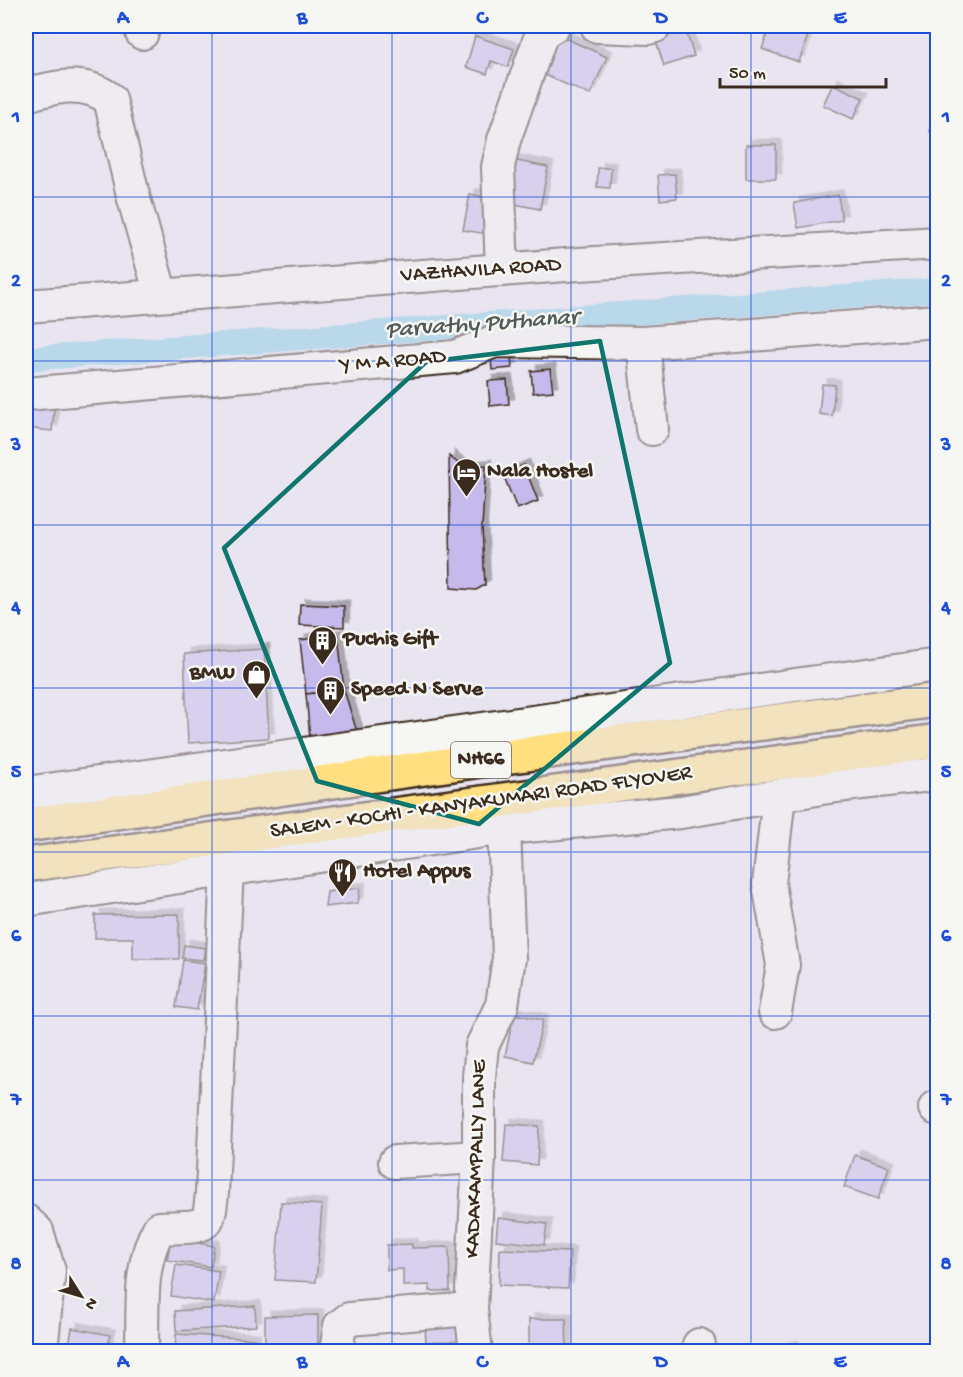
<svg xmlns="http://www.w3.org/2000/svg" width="963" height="1377" font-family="'Gochi Hand',sans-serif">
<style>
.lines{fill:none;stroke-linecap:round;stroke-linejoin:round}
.canal{stroke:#81cae1;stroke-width:24}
.building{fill:#c6baec;stroke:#3b2a1e;stroke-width:1.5;filter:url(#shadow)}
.minor-casing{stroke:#3b2a1e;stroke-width:36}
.highway-casing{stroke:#3b2a1e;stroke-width:38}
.minor{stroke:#f6f6f2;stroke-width:32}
.highway{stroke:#ffdf80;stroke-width:33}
.marked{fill:none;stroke:#0f766e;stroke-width:4.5;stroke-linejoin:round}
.grid{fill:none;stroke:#1d4ed8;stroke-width:1.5;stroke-opacity:0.55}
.labels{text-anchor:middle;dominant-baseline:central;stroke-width:5;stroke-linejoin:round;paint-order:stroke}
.shield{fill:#f6f6f2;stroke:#73675e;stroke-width:1.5}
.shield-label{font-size:21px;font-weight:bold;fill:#3b2a1e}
.street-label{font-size:22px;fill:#3b2a1e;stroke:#f6f6f2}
.poi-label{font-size:22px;font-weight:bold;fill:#3b2a1e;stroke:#f6f6f2;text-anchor:start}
.water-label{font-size:24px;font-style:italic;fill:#505a58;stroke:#f6f6f2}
.neatline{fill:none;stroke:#1d4ed8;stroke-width:2}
.grid-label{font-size:20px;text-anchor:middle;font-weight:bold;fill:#1d4ed8}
</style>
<defs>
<filter id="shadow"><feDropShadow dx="5.5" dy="-5.5" stdDeviation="0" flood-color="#0004"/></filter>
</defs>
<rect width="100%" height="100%" fill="#e8e4f0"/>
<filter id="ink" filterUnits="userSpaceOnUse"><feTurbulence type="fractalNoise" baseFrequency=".0167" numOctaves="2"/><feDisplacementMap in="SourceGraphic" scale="12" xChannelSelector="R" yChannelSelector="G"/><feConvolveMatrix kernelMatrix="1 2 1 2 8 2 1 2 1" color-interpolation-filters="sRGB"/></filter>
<g filter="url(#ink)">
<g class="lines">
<polyline class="canal" points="26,359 938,290"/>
</g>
<g class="building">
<polygon points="770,26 811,26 799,62 762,49"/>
<polygon points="685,28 694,56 664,66 655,38"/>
<polygon points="556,34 607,57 590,95 538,72"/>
<polygon points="475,36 514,49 508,67 491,61 487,74 466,67"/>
<polygon points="833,84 863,98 853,119 823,105"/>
<polygon points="933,86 938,86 938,133 930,132"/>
<rect x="746" y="145" width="30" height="34"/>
<polygon points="512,160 548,167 540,209 504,202"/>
<polygon points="598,168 611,168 610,188 597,187"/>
<polygon points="675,174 677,198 660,200 658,175"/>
<polygon points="470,194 495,199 487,234 463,230"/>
<polygon points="838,195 842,220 798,228 794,203"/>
<polygon points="510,346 512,368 492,370 490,348"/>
<polygon points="550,369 553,391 533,393 531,371"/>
<polygon points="507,380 509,404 490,406 488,381"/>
<polygon points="822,384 835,385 832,416 819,414"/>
<polygon points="26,407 54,409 52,431 26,428"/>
<polygon points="449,456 463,467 486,465 482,527 485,585 476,590 451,588"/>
<polygon points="524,465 538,501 517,509 503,474"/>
<polygon points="300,604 344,606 344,627 299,625"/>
<polygon points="338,635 344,690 306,694 300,640"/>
<polygon points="264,649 269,738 188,743 184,654"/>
<polygon points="344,690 358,735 310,739 306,694"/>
<polygon points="360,888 358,903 325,907 327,892"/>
<polygon points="179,914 179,959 133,959 133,938 95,938 95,915"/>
<polygon points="184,945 205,948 203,960 182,958"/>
<polygon points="183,960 205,963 197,1010 176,1007"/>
<polygon points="514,1014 543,1020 533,1062 505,1056"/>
<polygon points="506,1124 539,1126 537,1165 503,1162"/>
<polygon points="855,1155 889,1167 878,1199 844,1187"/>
<polygon points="281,1202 322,1205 316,1282 275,1280"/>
<polygon points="498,1218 547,1224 544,1245 496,1240"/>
<polygon points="171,1238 214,1246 211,1267 167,1260"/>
<polygon points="412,1244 412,1248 449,1247 450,1291 430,1291 430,1285 403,1286 403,1269 387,1270 387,1245"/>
<polygon points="500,1249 570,1252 568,1288 499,1285"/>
<polygon points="176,1265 219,1271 214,1303 171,1296"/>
<polygon points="255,1306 256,1326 176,1331 175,1311"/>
<polygon points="318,1315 318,1352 265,1352 265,1316"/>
<polygon points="529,1319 566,1319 567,1352 529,1352"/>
<polygon points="463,1324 463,1341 426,1342 425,1326"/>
<polygon points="72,1328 110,1335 107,1352 68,1352"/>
<polygon points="176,1334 255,1339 255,1352 175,1352"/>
<rect x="431" y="1346" width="34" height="6"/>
<polygon points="793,1346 792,1352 770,1352"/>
</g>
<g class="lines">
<defs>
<g id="minor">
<polyline points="597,26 648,28 655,26"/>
<polyline points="142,33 143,26"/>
<path d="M26,95c28,-8 58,-16 84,4l24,100 27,96"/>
<polyline points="502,270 498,167 504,140 539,41 543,32 553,26"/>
<polyline points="26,306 579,264 938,243"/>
<polyline points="643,343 652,429"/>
<polyline points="26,394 455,357 495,341 643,343 938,321"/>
<polyline points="26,793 938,665"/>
<polyline points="26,900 504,828 681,812 828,787 938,774"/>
<polyline points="775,1012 783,965 769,884 779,796"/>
<polyline points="935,1108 938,1108"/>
<polyline points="395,1162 479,1157"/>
<polyline points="26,1221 37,1231 49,1271 41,1352"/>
<path d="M142,1345c1,-41 -3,-80 17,-117 13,-2 45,3 49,-11 3,-7 3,-17 4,-24l15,-325"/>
<polyline points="699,1345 699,1352"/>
<polyline points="336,1352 340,1326 349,1319 471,1309"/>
<polyline points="476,1352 471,1309 479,1157 479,1077 482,1046 502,1005 509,958 504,828"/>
</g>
<g id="highway">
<polyline points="26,825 488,759 938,700"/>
<polyline points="26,865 938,741"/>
</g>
</defs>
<use href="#minor" class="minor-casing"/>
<use href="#highway" class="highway-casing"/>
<use href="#minor" class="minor"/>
<use href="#highway" class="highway"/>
</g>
</g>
<path d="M0 0H963V1377H0ZM600,341l70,322 -191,161 -162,-43 -93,-233 202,-186z" fill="#e8e4f0" fill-opacity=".55" fill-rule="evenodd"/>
<path class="marked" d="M600,341l70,322 -191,161 -162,-43 -93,-233 202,-186z"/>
<path class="grid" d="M212,26v1326M392,26v1326M571,26v1326M751,26v1326M26,197h912M26,361h912M26,525h912M26,688h912M26,852h912M26,1016h912M26,1180h912"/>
<defs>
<symbol id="hotel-pin" viewBox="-11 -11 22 30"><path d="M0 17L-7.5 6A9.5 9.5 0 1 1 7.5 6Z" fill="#3b2a1e" stroke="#f6f6f2"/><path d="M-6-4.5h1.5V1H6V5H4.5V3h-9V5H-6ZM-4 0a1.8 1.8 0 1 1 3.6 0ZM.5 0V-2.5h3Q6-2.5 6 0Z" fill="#fff"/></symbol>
<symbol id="building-pin" viewBox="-11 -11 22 30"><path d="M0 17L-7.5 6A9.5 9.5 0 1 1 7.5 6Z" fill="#3b2a1e" stroke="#f6f6f2"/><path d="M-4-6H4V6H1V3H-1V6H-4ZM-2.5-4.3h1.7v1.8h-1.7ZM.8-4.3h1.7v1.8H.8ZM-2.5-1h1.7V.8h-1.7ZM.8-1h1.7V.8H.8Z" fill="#fff"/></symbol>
<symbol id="shop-pin" viewBox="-11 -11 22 30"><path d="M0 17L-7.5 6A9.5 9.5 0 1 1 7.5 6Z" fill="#3b2a1e" stroke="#f6f6f2"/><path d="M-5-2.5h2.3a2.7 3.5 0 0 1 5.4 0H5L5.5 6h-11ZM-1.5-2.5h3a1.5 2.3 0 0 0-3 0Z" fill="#fff"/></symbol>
<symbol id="restaurant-pin" viewBox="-11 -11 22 30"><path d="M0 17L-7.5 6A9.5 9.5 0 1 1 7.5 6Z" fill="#3b2a1e" stroke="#f6f6f2"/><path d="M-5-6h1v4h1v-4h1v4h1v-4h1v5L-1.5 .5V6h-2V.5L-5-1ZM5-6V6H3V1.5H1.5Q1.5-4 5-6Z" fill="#fff"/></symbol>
</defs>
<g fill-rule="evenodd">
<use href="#hotel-pin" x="450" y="456" width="33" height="45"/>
<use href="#building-pin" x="306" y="624" width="33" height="45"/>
<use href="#shop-pin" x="240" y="658" width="33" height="45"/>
<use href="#building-pin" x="314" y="674" width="33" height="45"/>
<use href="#restaurant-pin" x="326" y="856" width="33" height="45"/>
</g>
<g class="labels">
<rect class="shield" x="451" y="742" width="60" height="36" rx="4.5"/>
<g class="shield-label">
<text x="481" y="760">NH66</text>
</g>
<g class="street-label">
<text transform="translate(481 271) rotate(-4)">VAZHAVILA ROAD</text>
<text transform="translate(393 362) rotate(-5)">Y M A ROAD</text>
<text transform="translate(481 803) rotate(-8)">SALEM - KOCHI - KANYAKUMARI ROAD FLYOVER</text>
<text transform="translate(477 1159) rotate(-88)">KADAKAMPALLY LANE</text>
</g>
<g class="poi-label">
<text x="487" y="472">Nala Hostel</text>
<text x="343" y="640">Puchis Gift</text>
<text x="235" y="674" text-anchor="end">BMW</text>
<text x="351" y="690">Speed N Serve</text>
<text x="363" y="872">Hotel Appus</text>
</g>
<g class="water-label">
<text transform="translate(482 325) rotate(-4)">Parvathy Puthanar</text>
</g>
</g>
<rect width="963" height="1377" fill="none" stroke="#f6f6f2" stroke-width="66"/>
<g transform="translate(81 1296) rotate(127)" stroke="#f6f6f2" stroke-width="4.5" paint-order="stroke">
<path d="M0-4.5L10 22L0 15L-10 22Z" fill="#3b2a1e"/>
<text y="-9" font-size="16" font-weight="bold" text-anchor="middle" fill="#3b2a1e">N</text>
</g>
<path d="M720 78v9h166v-9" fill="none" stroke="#3b2a1e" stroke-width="3"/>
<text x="729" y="78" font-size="18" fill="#3b2a1e" stroke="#f6f6f2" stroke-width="4.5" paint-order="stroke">50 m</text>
<rect x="33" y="33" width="897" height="1311" class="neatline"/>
<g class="grid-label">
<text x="123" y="23">A</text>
<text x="302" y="23">B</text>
<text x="482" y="23">C</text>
<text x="661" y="23">D</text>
<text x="840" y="23">E</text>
<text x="16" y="122">1</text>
<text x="946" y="122">1</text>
<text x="16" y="286">2</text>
<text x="946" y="286">2</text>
<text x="16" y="450">3</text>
<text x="946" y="450">3</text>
<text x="16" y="613">4</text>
<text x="946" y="613">4</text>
<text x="16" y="777">5</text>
<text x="946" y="777">5</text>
<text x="16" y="941">6</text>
<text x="946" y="941">6</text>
<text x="16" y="1105">7</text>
<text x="946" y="1105">7</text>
<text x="16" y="1269">8</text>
<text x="946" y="1269">8</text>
<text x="123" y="1367">A</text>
<text x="302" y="1367">B</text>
<text x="482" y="1367">C</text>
<text x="661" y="1367">D</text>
<text x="840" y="1367">E</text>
</g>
</svg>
